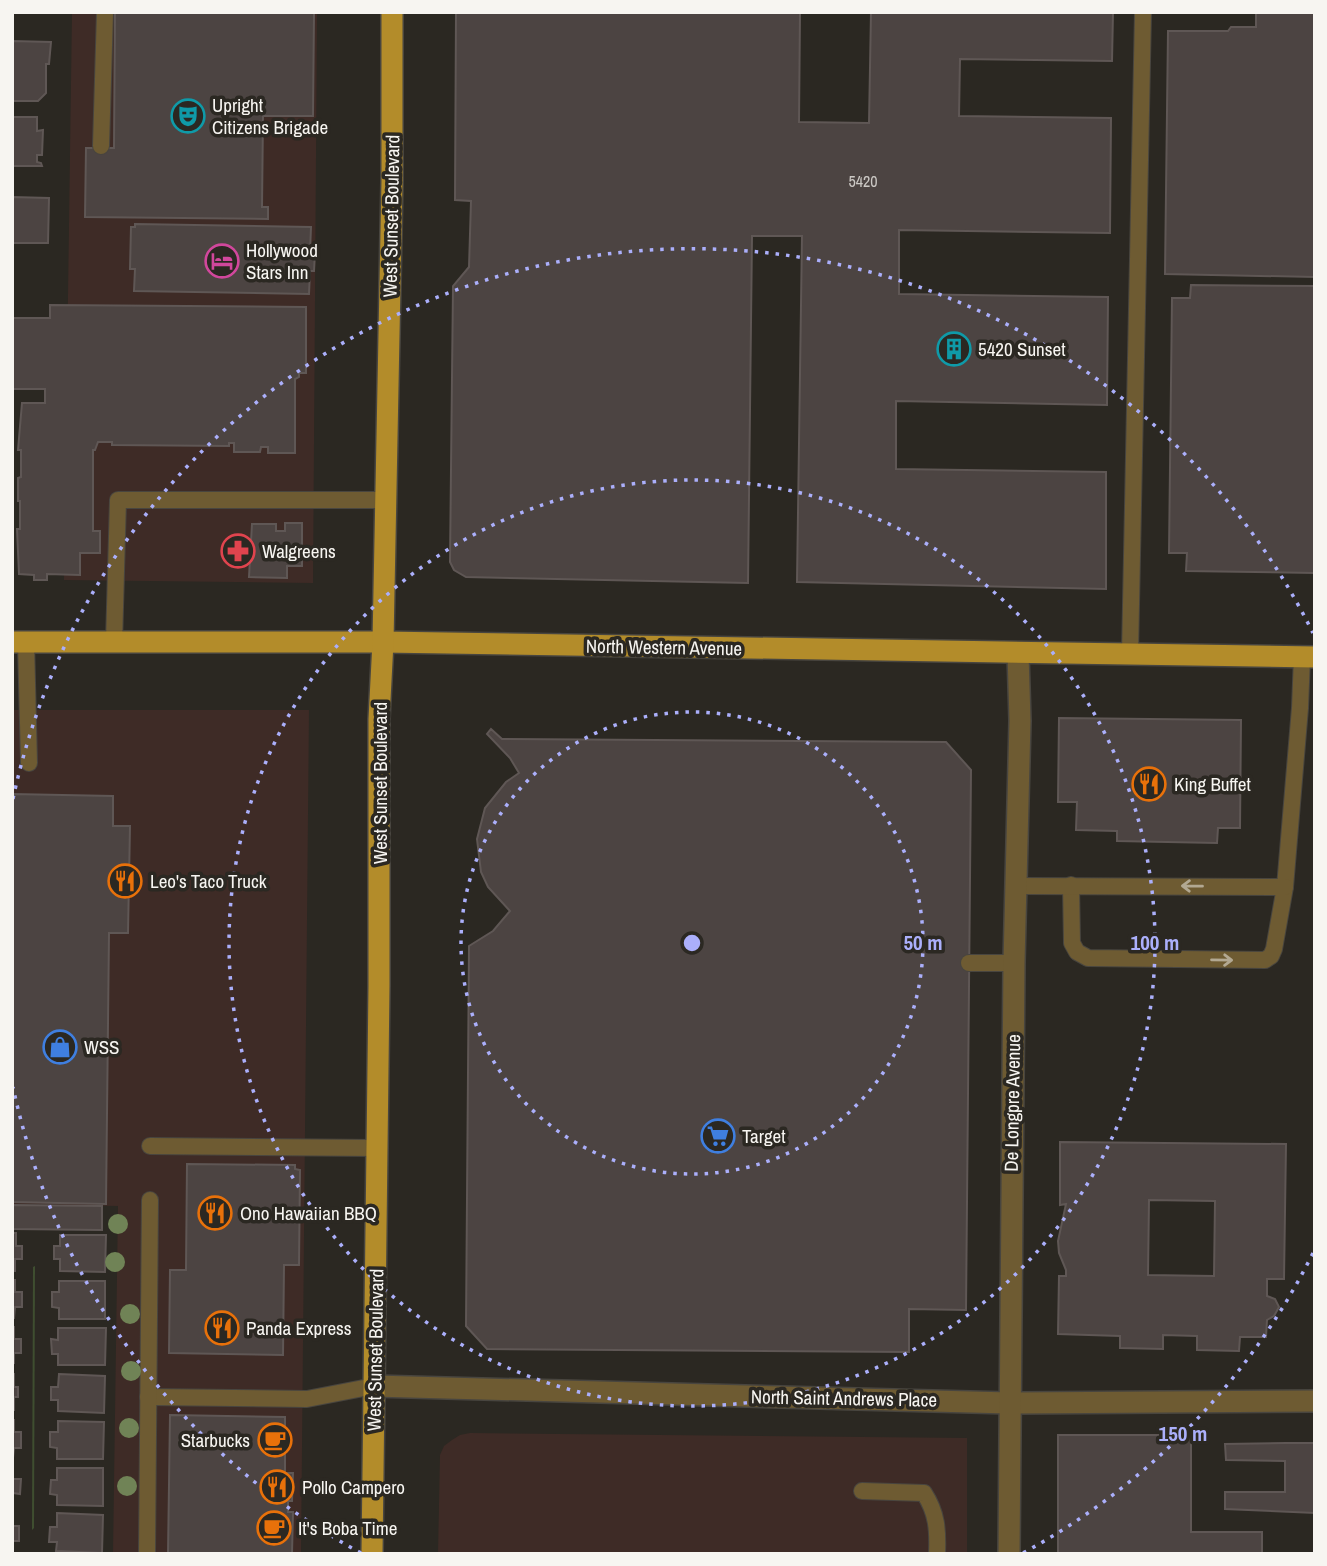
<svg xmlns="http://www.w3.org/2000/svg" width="1327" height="1566" font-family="'Archivo Narrow',sans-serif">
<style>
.commercial{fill:#3e2b26}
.green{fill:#3f4e30}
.building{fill:#4c4442;stroke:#5f5755;stroke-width:2;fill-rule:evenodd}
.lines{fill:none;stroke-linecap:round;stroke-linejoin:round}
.lane-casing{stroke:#48453f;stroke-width:18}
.street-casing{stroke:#48453f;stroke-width:24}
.primary-casing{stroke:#48453f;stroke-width:24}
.lane{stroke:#6e5b32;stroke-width:16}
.street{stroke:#6e5b32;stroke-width:21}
.primary{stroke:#b38c2a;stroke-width:21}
.tree{fill:#708356}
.oneway{stroke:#b2a892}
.ring{fill:none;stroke:#abaffb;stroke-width:3.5;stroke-dasharray:3.5 7}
.labels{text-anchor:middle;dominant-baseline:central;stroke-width:7;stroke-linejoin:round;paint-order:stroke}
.number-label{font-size:16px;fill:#ccc9c5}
.poi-label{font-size:19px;fill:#f7f5f1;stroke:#2b2822;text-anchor:start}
.street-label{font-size:19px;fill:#f7f5f1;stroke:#2b2822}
.centre{fill:#abaffb;stroke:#2b2822;stroke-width:3.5}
.ring-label{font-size:21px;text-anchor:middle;font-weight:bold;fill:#abaffb;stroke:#2b2822;stroke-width:7;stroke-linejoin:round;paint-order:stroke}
</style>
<rect width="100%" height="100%" fill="#2b2822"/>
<g class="commercial">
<polygon points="72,12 317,12 313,583 64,580"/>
<polygon points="12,710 309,710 301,1554 113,1554 118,1206 12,1204"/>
<polygon points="470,1433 967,1438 967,1554 438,1554 440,1455 444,1446 452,1440 460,1435"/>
</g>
<polygon class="green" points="35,1266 34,1528 32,1530 33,1267"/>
<g class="building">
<polygon points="115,12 314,12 313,116 263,116 262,207 268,207 268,219 85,217 86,148 114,148"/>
<polygon points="456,12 800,12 799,122 869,123 871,12 1113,12 1112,61 960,59 959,116 1111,118 1110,233 899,230 899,294 1108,297 1107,405 896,401 896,469 1106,472 1106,589 797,582 802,236 752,236 748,583 466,577 454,570 450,562 453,286 469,267 471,201 455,200"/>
<polygon points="1256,12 1315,12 1315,277 1165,274 1168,31 1228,31 1231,27 1256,27"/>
<polygon points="12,41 51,42 49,64 46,64 46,93 38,101 12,101"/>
<polygon points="12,117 37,117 37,131 43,130 42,155 37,155 37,162 41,163 42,166 12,166"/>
<polygon points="12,197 49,198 48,243 12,243"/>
<polygon points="135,224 311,227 310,252 315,252 314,271 310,271 309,294 134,291 135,269 130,269 131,227 135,227"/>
<polygon points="1191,285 1315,286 1315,573 1186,571 1187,553 1169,553 1172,298 1190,298"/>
<polygon points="50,305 306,307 306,373 299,373 299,377 295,379 295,453 268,453 268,447 261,447 260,452 234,452 234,443 229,443 229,446 112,445 112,442 98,442 95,450 93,450 93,531 100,531 100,553 80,553 80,575 47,574 47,580 34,580 34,575 19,574 17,529 20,529 20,501 18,501 18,478 21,477 21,450 18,450 22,403 45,403 45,389 13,389 12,318 50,318"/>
<polygon points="285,523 302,523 302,566 287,566 287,578 249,577 252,524 276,524 276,531 285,531"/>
<polygon points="1059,718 1241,720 1240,828 1218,828 1217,843 1117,841 1117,831 1076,830 1077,802 1058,802"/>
<polygon points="491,729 502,739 946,742 971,770 966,1310 909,1309 909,1352 487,1349 466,1326 469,946 493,931 510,911 488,887 481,872 477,839 485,808 506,782 519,773 510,758 487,734"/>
<polygon points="12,794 113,796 113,826 130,826 128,933 109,933 106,1204 12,1202"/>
<path d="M1060,1142l226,2 -2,135h-17v17l8,3 4,8 -5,9 -7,4 -1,17h-26l-1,14 -42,-1v-14l-34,-1v14l-43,-1v-12l-62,-2 1,-58h7v-6l-7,-17 -1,-12 8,-37 -6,1zM1149,1200l66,1 -1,75 -66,-1z"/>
<polygon points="187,1164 295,1165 295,1169 300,1170 299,1265 284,1265 283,1355 169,1353 170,1270 186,1270"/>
<polygon points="12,1205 102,1206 102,1230 12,1229"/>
<polygon points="12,1233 16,1233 16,1246 22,1246 22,1259 15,1259 15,1271 12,1271"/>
<polygon points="60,1235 106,1235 105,1272 60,1271 60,1259 54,1259 54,1246 60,1246"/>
<polygon points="12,1280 15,1280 15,1292 22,1292 22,1307 15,1307 14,1318 12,1318"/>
<polygon points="59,1281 105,1281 105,1319 59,1319 59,1308 52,1307 52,1292 59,1292"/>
<polygon points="12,1327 14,1327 14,1339 21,1339 21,1353 14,1353 14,1364"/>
<polygon points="58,1328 106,1328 105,1365 58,1365 58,1354 52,1354 51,1339 58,1340"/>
<polygon points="12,1374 14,1374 14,1387 18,1387 18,1397 14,1397 14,1411"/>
<polygon points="59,1374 105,1376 104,1413 58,1411 58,1400 51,1400 51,1387 58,1387"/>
<polygon points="170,1415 285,1417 285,1473 293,1473 292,1501 288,1501 288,1512 293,1512 292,1554 168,1554"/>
<polygon points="12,1420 14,1420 14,1432 21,1432 21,1448 14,1448 13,1458"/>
<polygon points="58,1421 104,1422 103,1459 57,1459 57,1448 50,1447 50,1432 58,1432"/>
<polygon points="1058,1435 1191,1435 1191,1532 1262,1532 1262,1554 1058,1554"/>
<polygon points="1286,1443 1315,1443 1315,1513 1225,1509 1225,1492 1285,1492 1285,1461 1226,1460 1225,1444"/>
<polygon points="12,1467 13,1479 21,1479 20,1494 13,1493 13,1504"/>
<polygon points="57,1468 103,1468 103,1506 57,1505 57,1495 50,1494 51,1480 57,1480"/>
<polygon points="57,1513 103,1515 102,1553 56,1551 57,1542 49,1542 50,1527 57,1527"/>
<polygon points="12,1514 13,1526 19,1526 19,1541 12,1541 12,1551"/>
</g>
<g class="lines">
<defs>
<g id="lane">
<polyline points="101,146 105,12"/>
<polyline points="26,642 29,763"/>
<polyline points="114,643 118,500 386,500"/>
<polyline points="1130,654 1143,12"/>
<polyline points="1071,885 1072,943 1077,952 1088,958 1265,960 1271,956 1274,949 1285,887 1300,708 1302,657"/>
<polyline points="1015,886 1285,887"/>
<polyline points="969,963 1014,963"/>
<polyline points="150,1146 377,1148"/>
<polyline points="148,1397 307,1399 374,1386"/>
<path d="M862,1491l62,2c13,20 14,37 13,61"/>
<polyline points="147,1554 150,1200"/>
</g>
<g id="street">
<polyline points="374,1386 1009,1403 1315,1401"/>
<polyline points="1009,1554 1014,963 1020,721 1018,653"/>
</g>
<g id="primary">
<polyline points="12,642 383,642 1315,657"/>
<polyline points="372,1554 379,986 379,719 383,642 392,181 392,12"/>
</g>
</defs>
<use href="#lane" class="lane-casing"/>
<use href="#street" class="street-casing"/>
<use href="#primary" class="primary-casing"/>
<use href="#lane" class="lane"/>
<use href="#street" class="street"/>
<use href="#primary" class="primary"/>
</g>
<g class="tree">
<circle cx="118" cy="1224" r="10"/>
<circle cx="115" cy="1262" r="10"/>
<circle cx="130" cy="1314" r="10"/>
<circle cx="131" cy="1371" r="10"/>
<circle cx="129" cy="1428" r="10"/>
<circle cx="127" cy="1486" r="10"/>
</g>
<defs><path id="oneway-shaft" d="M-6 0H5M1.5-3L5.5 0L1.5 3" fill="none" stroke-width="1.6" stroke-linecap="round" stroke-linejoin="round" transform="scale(1.75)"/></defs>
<g class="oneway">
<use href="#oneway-shaft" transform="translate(1192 886) rotate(-179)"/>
<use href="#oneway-shaft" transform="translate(1222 960) rotate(1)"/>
</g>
<g class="ring">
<circle cx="692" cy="943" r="231"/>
<circle cx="692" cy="943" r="463"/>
<path d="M1313 1253A694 694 0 0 1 1023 1553M361 1553A694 694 0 0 1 13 1087M13 799A694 694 0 0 1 1313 633"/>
</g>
<defs>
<symbol id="theatre-ring" viewBox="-11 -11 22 22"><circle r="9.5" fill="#2b2822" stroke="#0f9aa8" stroke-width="1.5"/><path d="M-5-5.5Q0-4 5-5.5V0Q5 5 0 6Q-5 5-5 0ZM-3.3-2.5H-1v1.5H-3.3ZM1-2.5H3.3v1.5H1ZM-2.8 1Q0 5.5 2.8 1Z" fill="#0f9aa8"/></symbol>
<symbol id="hotel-ring" viewBox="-11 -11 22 22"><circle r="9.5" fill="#2b2822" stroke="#d1479c" stroke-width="1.5"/><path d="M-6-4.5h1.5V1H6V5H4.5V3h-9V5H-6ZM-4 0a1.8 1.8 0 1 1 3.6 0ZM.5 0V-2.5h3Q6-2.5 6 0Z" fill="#d1479c"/></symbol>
<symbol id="building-ring" viewBox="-11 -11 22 22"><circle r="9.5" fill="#2b2822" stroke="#0f9aa8" stroke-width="1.5"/><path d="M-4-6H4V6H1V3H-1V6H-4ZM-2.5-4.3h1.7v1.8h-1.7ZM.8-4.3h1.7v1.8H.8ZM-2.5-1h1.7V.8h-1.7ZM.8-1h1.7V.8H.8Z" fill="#0f9aa8"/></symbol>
<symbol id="pharmacy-ring" viewBox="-11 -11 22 22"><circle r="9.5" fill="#2b2822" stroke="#e0444e" stroke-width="1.5"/><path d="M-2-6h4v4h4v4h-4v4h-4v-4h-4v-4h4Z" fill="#e0444e"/></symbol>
<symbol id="restaurant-ring" viewBox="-11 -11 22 22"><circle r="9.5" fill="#2b2822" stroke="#e8710a" stroke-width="1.5"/><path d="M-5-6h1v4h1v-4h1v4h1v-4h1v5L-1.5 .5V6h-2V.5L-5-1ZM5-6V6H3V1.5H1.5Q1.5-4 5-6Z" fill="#e8710a"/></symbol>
<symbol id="shop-ring" viewBox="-11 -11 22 22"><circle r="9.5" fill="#2b2822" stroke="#3f7fe0" stroke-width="1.5"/><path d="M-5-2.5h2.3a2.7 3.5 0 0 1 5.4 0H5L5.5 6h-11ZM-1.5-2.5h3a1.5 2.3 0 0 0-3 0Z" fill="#3f7fe0"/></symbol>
<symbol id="supermarket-ring" viewBox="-11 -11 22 22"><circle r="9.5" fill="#2b2822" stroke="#3f7fe0" stroke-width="1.5"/><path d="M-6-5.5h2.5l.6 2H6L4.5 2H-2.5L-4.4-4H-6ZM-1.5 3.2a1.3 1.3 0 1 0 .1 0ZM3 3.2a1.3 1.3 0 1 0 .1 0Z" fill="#3f7fe0"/></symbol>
<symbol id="cafe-ring" viewBox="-11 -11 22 22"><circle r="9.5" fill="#2b2822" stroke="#e8710a" stroke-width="1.5"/><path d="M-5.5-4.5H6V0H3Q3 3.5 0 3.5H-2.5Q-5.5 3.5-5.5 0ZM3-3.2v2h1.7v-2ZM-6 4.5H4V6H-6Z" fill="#e8710a"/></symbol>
</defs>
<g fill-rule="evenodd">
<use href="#theatre-ring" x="169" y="97" width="38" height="38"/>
<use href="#hotel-ring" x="203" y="242" width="38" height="38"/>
<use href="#building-ring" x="935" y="330" width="38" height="38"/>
<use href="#pharmacy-ring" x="219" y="532" width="38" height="38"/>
<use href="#restaurant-ring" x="1130" y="765" width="38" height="38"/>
<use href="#restaurant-ring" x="106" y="862" width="38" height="38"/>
<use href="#shop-ring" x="41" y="1028" width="38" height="38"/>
<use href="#supermarket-ring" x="699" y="1117" width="38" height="38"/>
<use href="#restaurant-ring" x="196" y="1194" width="38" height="38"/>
<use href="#restaurant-ring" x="203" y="1309" width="38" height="38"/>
<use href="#cafe-ring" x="256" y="1421" width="38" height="38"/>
<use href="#restaurant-ring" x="258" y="1468" width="38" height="38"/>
<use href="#cafe-ring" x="255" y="1509" width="38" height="38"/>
</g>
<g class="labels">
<g class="number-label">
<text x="863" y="181">5420</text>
</g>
<g class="poi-label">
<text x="212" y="105">Upright<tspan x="212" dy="22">Citizens Brigade</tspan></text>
<text x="246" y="250">Hollywood<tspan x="246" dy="22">Stars Inn</tspan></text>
<text x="978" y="349">5420 Sunset</text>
<text x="262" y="551">Walgreens</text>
<text x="1174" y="784">King Buffet</text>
<text x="150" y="881">Leo's Taco Truck</text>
<text x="84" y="1047">WSS</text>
<text x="742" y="1136">Target</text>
<text x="240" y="1213">Ono Hawaiian BBQ</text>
<text x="246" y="1328">Panda Express</text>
<text x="250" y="1440" text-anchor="end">Starbucks</text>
<text x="302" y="1487">Pollo Campero</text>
<text x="298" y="1528">It's Boba Time</text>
</g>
<g class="street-label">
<text transform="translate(391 216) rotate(-89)">West Sunset Boulevard</text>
<text transform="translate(664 647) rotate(1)">North Western Avenue</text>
<text transform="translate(380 783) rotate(-90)">West Sunset Boulevard</text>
<text transform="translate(1012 1103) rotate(-89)">De Longpre Avenue</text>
<text transform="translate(375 1350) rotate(-89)">West Sunset Boulevard</text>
<text transform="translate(844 1398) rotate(1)">North Saint Andrews Place</text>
</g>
</g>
<circle cx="692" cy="943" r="10" class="centre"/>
<g class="ring-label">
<text x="923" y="950">50 m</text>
<text x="1155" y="950">100 m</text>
<text x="1183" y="1441">150 m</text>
</g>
<rect width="1327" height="1566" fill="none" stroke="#f7f5f1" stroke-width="28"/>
</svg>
